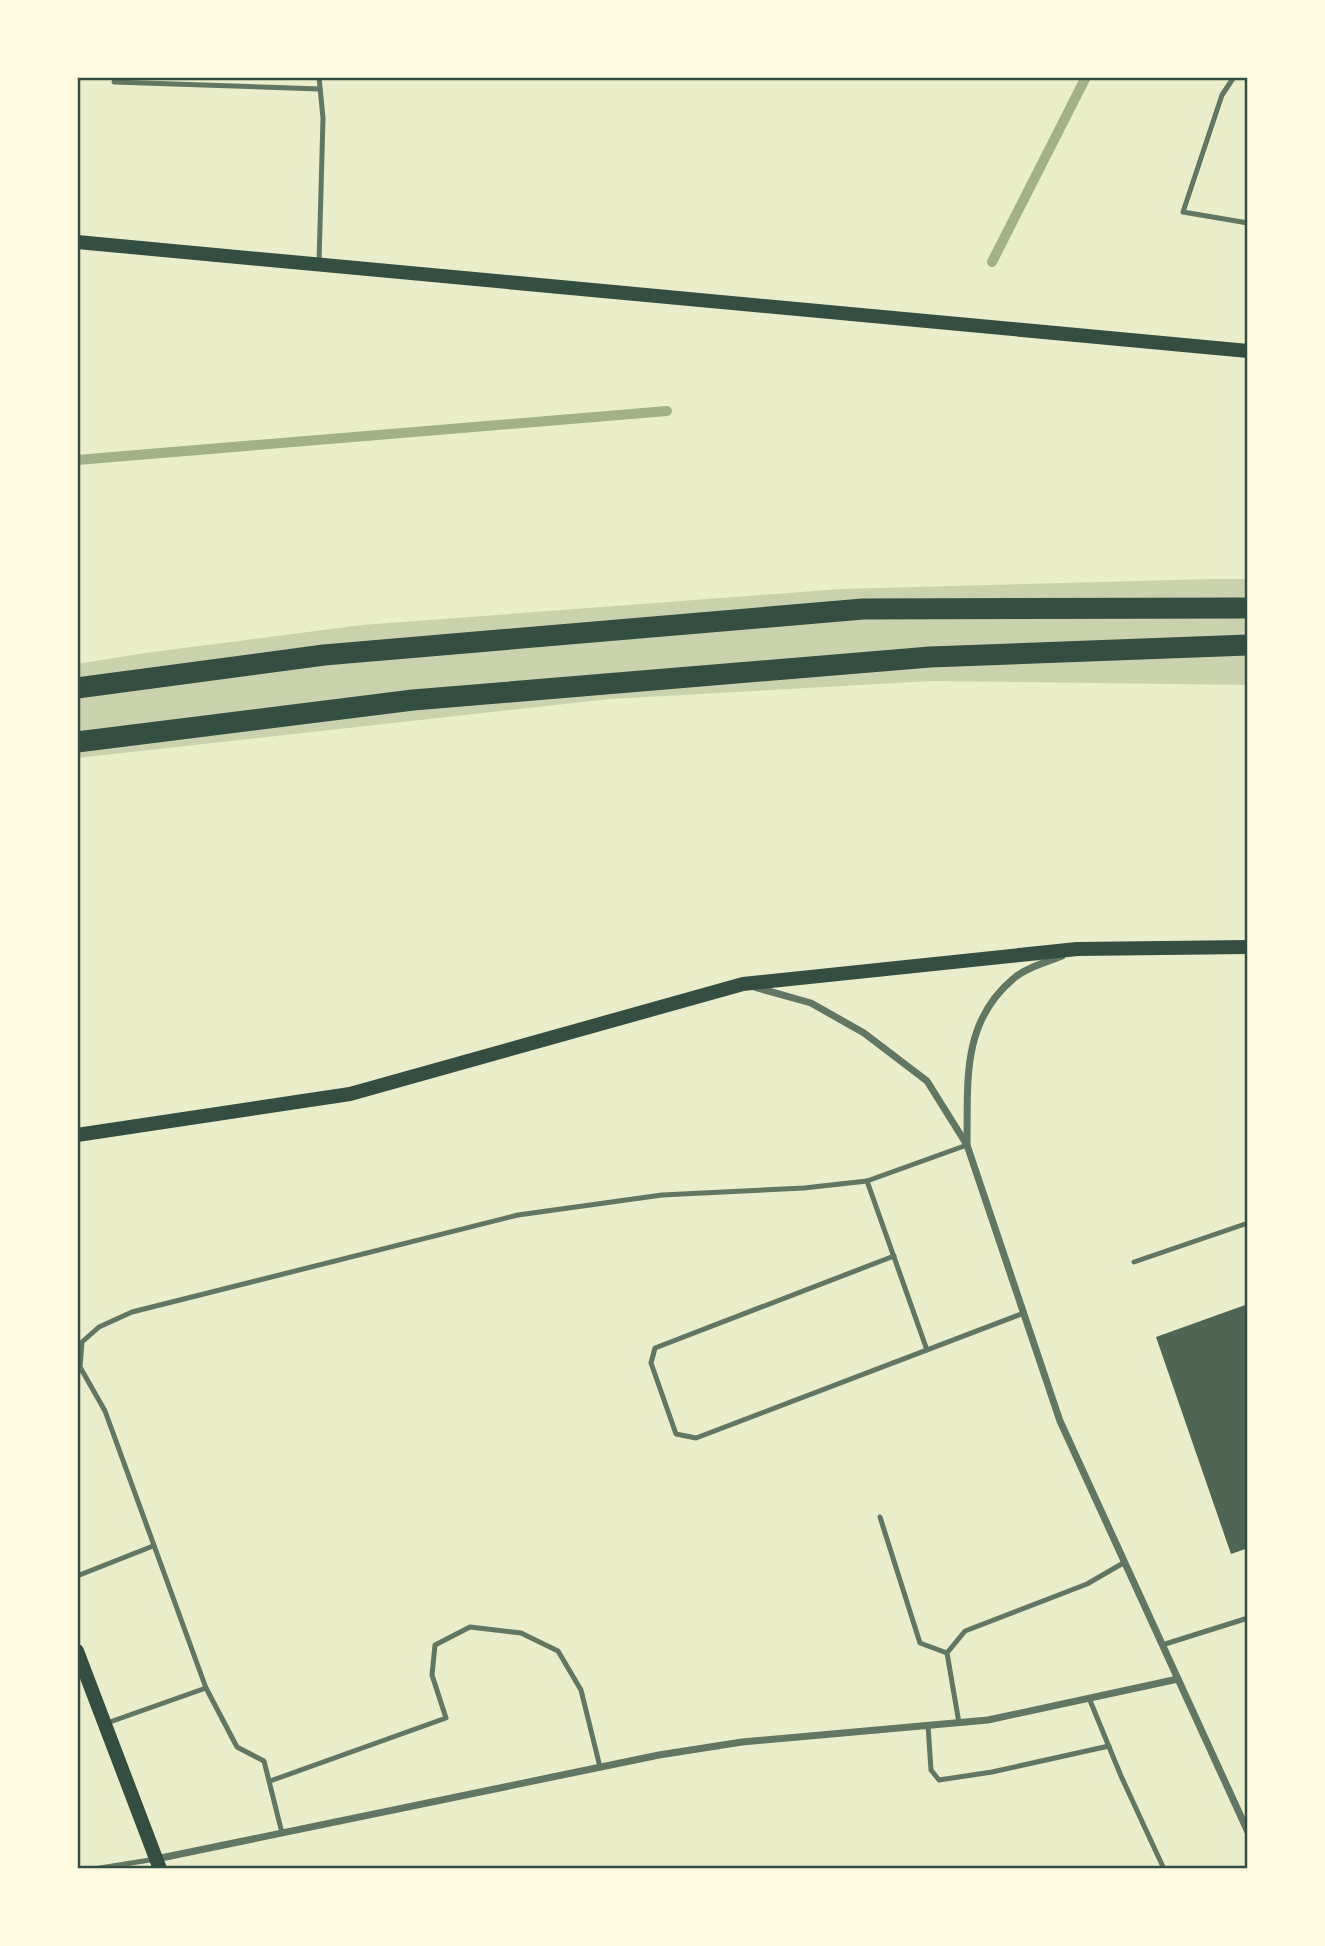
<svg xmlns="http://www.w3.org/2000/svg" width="1325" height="1946" font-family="'PT Serif',serif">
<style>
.green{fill:#cad2ad}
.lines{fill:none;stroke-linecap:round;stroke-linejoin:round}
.stream{stroke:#a3b18a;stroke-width:10}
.building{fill:#4f6655}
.service{stroke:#617663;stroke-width:5}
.minor{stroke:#617663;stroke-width:7}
.secondary{stroke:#344e41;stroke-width:14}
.motorway{stroke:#344e41;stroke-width:21}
.neatline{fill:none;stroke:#344e41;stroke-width:2.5}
</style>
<rect width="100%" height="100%" fill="#e9edc9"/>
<polygon class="green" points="1211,579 1248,579 1248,685 932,681 610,699 77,758 77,664 145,653 362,625 841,589"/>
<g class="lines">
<g class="stream">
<polyline points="992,262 1086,77"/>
<polyline points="77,460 667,411"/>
</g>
</g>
<polygon class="building" points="1248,1304 1248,1548 1231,1554 1156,1337"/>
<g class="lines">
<g class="service">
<polyline points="319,77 323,118 319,263"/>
<polyline points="1234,77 1222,95 1183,212 1248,223"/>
<polyline points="114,82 320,89"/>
<polyline points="867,1181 927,1350"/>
<polyline points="894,1256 655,1348 651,1363 676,1434 696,1438 1024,1313"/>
<polyline points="1134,1262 1248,1223"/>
<polyline points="880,1517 920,1643 947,1653"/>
<polyline points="77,1576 153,1546"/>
<polyline points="1162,1645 1248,1618"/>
<polyline points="1089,1698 1121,1776 1164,1869"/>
<polyline points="107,1723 206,1688"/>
<polyline points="959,1723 947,1653 965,1631 1087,1584 1125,1562"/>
<polyline points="928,1725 931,1770 939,1780 992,1772 1109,1746"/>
<polyline points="270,1781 446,1718 432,1675 435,1645 470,1627 521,1633 558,1651 581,1690 600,1767"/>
<polyline points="282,1833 264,1761 237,1747 206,1688 105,1411 80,1367 82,1342 99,1327 132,1312 518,1215 662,1195 804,1188 867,1181 967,1145"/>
<polyline points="94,1869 156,1859"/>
</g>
<g class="minor">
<polyline points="754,987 811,1003 864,1033 927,1081 967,1145 1060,1421 1248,1832"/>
<path d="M967,1144c1,-62 -6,-121 46,-165 12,-11 34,-17 49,-23"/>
<polyline points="156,1859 659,1755 742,1742 988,1720 1178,1679"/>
</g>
<g class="secondary">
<polyline points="77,242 1248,351"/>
<polyline points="77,1135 350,1094 743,984 1077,949 1248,947"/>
<polyline points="77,1651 160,1869"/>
</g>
<g class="motorway">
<polyline points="77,688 324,655 863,609 1248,608"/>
<polyline points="77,742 413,700 930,657 1248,645"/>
</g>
</g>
<rect width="1325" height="1946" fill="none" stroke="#fefae0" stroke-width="158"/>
<rect x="79" y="79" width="1167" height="1788" class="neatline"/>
</svg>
